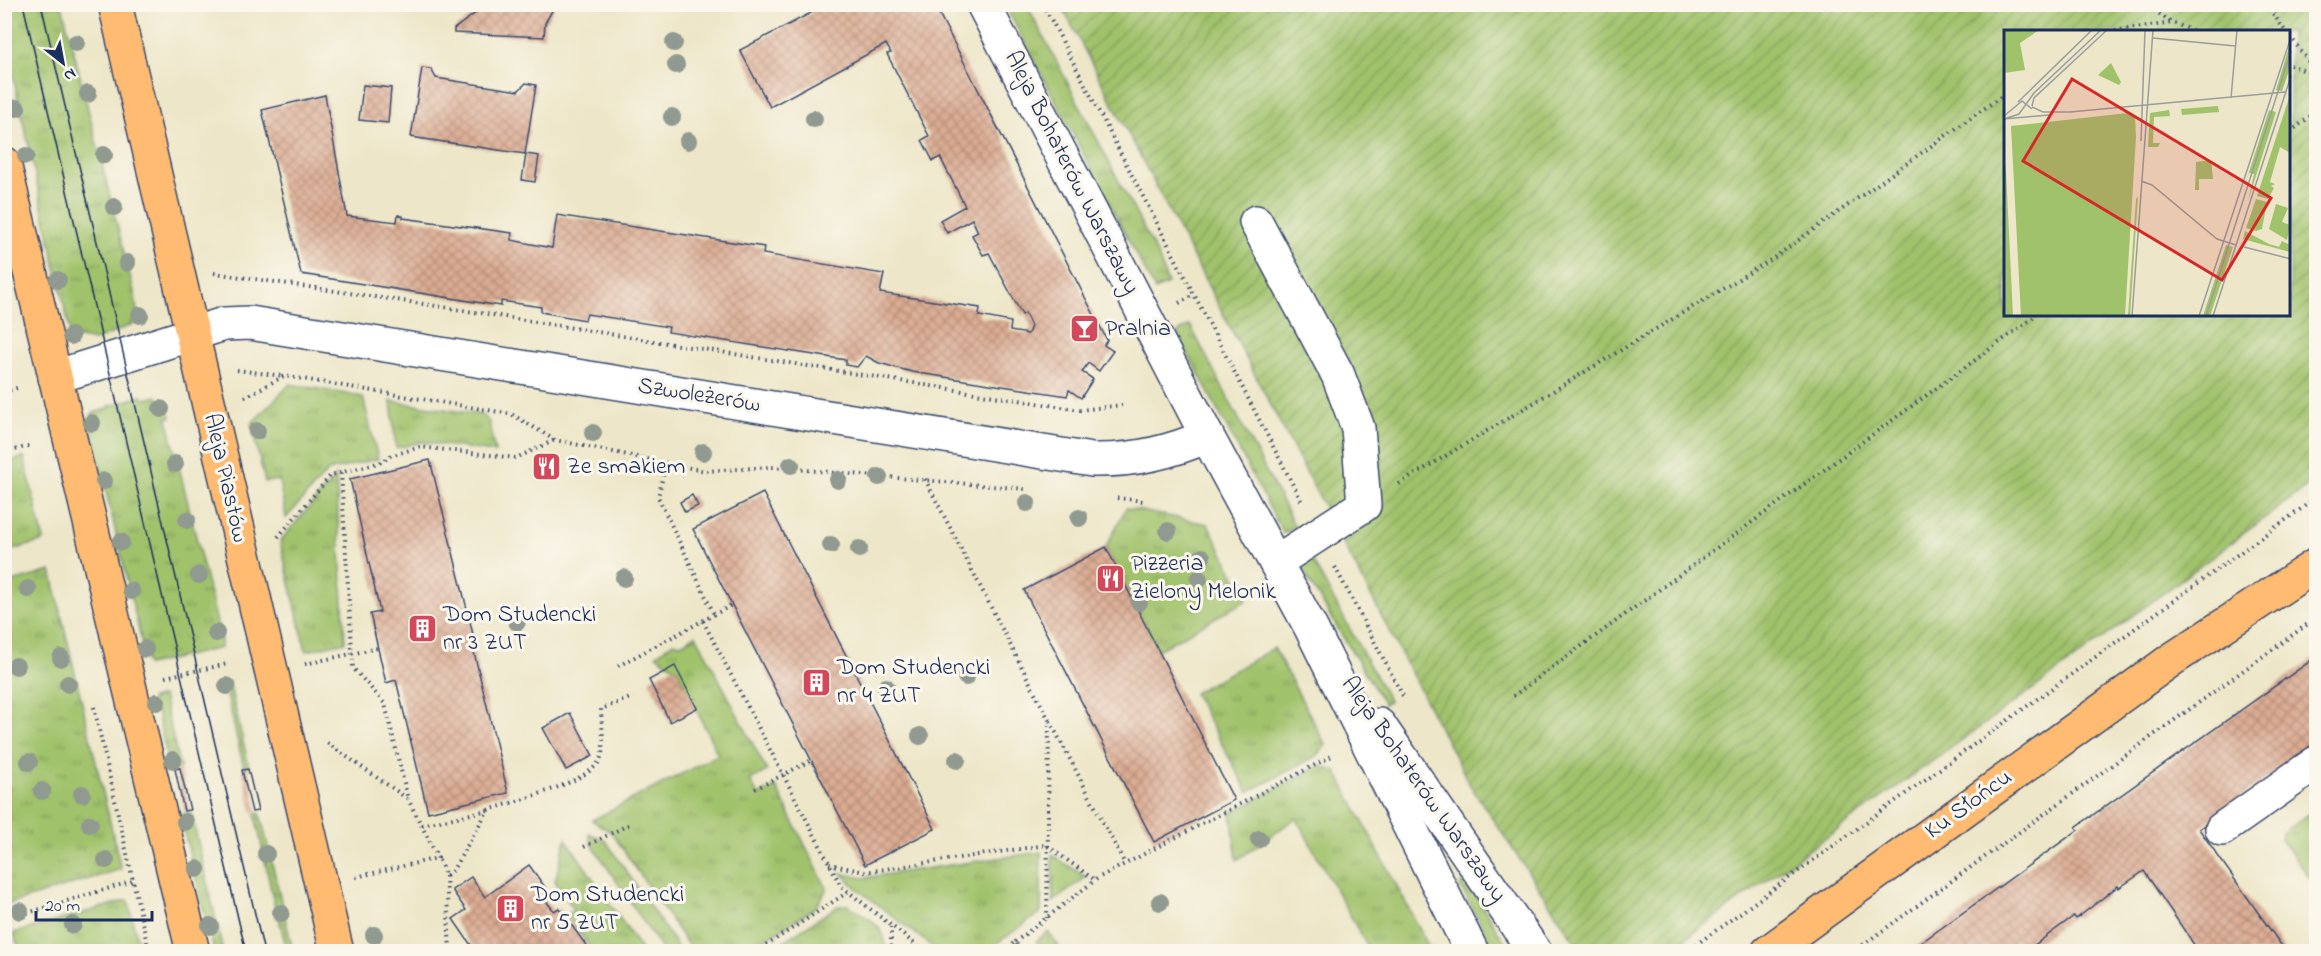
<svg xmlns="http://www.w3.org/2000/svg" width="2321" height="956" font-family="'Indie Flower',sans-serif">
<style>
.grass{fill:url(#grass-tufts);stroke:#5e7864;stroke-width:1.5}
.garden{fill:url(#garden-furrows);stroke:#5e7864;stroke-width:1.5;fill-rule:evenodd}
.building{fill:url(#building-cross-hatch)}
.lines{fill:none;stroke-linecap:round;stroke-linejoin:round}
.minor-casing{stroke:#3a4a6e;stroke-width:36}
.major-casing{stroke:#3a4a6e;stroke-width:36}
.path{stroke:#3a4a6e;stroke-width:4;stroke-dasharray:1.5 4.5;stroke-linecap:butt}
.minor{stroke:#fff;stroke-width:33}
.major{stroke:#febb71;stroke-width:33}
.tram{stroke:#1b2f5e;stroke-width:1.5}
.tree{fill:#909a90}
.labels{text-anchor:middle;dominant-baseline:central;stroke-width:6;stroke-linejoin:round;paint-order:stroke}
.street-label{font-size:24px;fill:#1b2f5e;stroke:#fbf7ec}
.poi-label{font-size:24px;fill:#1b2f5e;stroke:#fbf7ec;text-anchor:start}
.inset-road{fill:none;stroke:#999d9e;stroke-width:1.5}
.view{fill:#d62828;fill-opacity:0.15;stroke:#d62828;stroke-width:3}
.inset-edge{fill:none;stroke:#1b2f5e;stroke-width:3}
</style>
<defs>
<pattern id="grass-tufts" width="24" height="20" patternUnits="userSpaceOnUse" patternTransform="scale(1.5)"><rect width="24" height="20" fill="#a0c26b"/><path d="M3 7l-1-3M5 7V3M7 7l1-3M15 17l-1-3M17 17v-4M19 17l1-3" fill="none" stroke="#829e5b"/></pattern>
<pattern id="garden-furrows" width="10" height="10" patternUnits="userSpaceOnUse" patternTransform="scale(1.5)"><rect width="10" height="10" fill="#a0c26b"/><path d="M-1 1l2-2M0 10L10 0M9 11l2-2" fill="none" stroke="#829e5b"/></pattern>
<pattern id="building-cross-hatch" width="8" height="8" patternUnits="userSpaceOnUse" patternTransform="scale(1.5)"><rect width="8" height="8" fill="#dcac92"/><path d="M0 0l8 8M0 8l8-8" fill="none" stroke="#b28c7a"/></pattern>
</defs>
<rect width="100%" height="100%" fill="#fbf7ec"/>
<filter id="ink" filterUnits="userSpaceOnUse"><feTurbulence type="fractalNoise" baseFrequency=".0167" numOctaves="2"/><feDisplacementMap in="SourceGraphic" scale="12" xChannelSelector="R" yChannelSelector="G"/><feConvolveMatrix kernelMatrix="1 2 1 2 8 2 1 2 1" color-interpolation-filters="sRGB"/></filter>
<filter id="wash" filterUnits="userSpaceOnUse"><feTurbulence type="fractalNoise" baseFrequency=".008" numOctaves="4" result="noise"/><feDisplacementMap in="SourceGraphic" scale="24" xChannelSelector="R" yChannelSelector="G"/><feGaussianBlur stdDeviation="1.35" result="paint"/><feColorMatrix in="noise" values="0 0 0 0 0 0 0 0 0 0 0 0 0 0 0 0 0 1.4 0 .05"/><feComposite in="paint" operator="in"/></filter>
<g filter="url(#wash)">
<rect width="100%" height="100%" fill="#ede6c8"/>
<g class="grass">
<polygon points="4,5 62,5 135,296 138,322 94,341 71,336 5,40"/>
<polygon points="1005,5 1027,5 1158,256 1168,284 1155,290"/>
<polygon points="1190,325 1295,527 1283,533 1177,333"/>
<polygon points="290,384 363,397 378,459 328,471 286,518 279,480 265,482 251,424"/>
<polygon points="142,396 143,399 157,396 164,406 168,406 171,417 167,418 221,639 221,648 147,665 89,419 93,413 110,408 109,406"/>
<polygon points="391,401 483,415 489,422 495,452 422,442 396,448"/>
<polygon points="24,457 44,541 5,552 5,463"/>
<polygon points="336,476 345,642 306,651 280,541"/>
<polygon points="1126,508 1208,524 1247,600 1158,650 1106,547"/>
<polygon points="1310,556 1389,701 1384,704 1300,566"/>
<polygon points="51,571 121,869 6,905 5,584"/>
<polygon points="696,635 767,771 750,780 758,795 776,787 827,889 816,907 747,951 692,951 612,833 592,820 718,755 677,669 656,655 673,642 681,644"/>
<polygon points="1274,648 1326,745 1317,756 1248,792 1194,693"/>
<polygon points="224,682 229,682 249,767 244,768"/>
<polygon points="163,696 180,767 169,768 157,711 154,712 151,699"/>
<polygon points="1319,766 1336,771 1431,951 1370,951 1296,818 1237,860 1231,813"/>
<polygon points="2316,809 2316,886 2281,839 2282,833"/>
<polygon points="191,812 223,951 214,951 180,815"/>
<polygon points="260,813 293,951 287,951 279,918 277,918 255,814"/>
<polygon points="589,833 606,841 680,951 663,951 591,843"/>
<polygon points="566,839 642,951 593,951 566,915 574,910 555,881"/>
<polygon points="1041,852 1041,912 986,951 938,951 856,888 842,873 862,878"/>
<polygon points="1052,855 1086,877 1053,902"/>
<polygon points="1463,882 1468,882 1510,951 1496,951 1460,886"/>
<polygon points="128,900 140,951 19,951 14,933"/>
<path d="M848,905c20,14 38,19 38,46h-118l70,-45z"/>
<polygon points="1048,932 1062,951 1043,951 1036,941"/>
</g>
<path class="garden" d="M1061,5h1255v475l-251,186 -397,285h-87l-111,-166zM2006,32h284v283h-284z"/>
<g id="blocks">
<g class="building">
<polygon points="488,4 556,4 545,23 544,37 454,33 454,29"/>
<polygon points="828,4 934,4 1107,340 1104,345 1113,351 1099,371 1088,363 1082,372 1093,379 1081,398 1069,390 1067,396 912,372 879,363 866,356 857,367 846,365 846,360 668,332 669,327 587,314 585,320 541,312 541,307 501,301 501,306 301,274 262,110 325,95 347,216 397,222 398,215 403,216 403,218 512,233 511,240 552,248 557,215 764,247 763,254 884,274 880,293 980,308 979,316 1011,322 1010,331 1028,334 1031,326 1025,313 1022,315 989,253 983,255 972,235 978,232 972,219 947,233 940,220 965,206 940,157 933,161 922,140 929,136 887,54 891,53 886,44 770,107 740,50"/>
<polygon points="422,68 431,69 436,78 518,91 526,83 536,85 525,154 411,137"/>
<polygon points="363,85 391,88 388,123 359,120"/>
<polygon points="526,154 539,156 535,182 522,180"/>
<polygon points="430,460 467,609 475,643 472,644 508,793 428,812 396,680 386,683 370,614 380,612 350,479"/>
<polygon points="763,493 935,829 865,865 693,529"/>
<polygon points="692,495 698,506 685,512 680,502"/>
<polygon points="1106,547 1234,800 1154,842 1024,590"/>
<polygon points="2316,657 2316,742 2199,829 2286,952 2199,952 2144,871 2119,888 2118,886 2076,919 2074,916 2025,952 1908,952 2078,830 2076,827"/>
<polygon points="675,666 697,708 670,722 649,680"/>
<polygon points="570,713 593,756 566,770 543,728"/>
<polygon points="180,768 190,810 184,811 175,769"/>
<polygon points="248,769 258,811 252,812 242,770"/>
<polygon points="529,865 552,897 546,901 554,911 559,908 591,952 485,952 482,946 475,951 453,919 466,910 452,890 471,877 485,897"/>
</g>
</g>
</g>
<g filter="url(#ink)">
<use href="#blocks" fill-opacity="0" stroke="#3a4a6e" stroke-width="1.5"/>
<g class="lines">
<defs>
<g id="minor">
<polyline points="983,4 1207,436 1311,628 1472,952"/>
<polyline points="1256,222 1338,375 1358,428 1364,505 1276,562"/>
<path d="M55,377l169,-53 26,-1 842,137c41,1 77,-7 115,-24"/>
<polyline points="1379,725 1535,952"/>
<polyline points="2222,829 2316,763"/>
</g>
<g id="major">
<polyline points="115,4 337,952"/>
<polyline points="4,163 193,952"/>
<polyline points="1768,952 2171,660 2316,565"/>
</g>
</defs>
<use href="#minor" class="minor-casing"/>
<use href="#major" class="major-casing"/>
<g class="path">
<polyline points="1043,4 1302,502"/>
<polyline points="2144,4 2173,23 2197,32"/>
<polyline points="2266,4 2286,32"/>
<polyline points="2103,32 2173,23"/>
<polyline points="2290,36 2316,72"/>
<polyline points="2290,65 2316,75"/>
<polyline points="2290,132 2316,112"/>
<polyline points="214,273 443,307 1080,410 1122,405"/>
<polyline points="1179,303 1194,295"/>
<polyline points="237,370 283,376"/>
<polyline points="4,392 20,387"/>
<polyline points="245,397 284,376 511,414 555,440 705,471 772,467 1026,489"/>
<polyline points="4,453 32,445"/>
<polyline points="666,463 658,497 714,614"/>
<polyline points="925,479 1049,720 1047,918"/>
<polyline points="1399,484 1772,259 2006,93"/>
<polyline points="1117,498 1144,501"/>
<polyline points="278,537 331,475 382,462 390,456 420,447 516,458 555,440"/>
<polyline points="1335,567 1403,696"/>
<polyline points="703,621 841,886 925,952"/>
<polyline points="305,664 378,648"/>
<polyline points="618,666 732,605"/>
<polyline points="165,677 228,664"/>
<polyline points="1513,696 2037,315"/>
<polyline points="94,707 149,952"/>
<polyline points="1050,721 1125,864"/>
<polyline points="327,743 408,799 385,704 353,668 341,473"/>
<polyline points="755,789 812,760"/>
<path d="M488,810c25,-8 100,-27 112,-50 6,-13 1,-37 1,-51l32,-12"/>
<polyline points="422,825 488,810 453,870 446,876 438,858"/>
<polyline points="584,847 630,824"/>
<polyline points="829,864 865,872 1046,845 1095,880"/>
<polyline points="446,876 450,952"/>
<polyline points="356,877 438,858 408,799"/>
<polyline points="4,920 133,881"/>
<polyline points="1015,942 1098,878 1334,755"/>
<polyline points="756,952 848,892"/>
<polyline points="891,952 891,927"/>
<polyline points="1003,952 1015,942 1022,952"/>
<polyline points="1686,952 2316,498"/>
<polyline points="1853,952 2316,618"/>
</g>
<use href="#minor" class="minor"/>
<use href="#major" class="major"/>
<g class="tram">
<polyline points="23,4 246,952"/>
<polyline points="41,4 264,952"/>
</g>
</g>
<g class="tree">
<circle cx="76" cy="43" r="9"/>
<circle cx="674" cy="43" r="9"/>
<circle cx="676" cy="65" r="9"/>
<circle cx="88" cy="94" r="9"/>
<circle cx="17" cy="108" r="9"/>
<circle cx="672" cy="117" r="9"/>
<circle cx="814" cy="119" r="9"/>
<circle cx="688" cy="141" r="9"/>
<circle cx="104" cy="155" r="9"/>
<circle cx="26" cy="156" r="9"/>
<circle cx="114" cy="207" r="9"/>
<circle cx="127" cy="263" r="9"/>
<circle cx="58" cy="280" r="9"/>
<circle cx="140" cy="315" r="9"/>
<circle cx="71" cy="336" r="9"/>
<circle cx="161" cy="409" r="9"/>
<circle cx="92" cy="423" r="9"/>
<circle cx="257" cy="431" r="9"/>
<circle cx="593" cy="433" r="9"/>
<circle cx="703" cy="452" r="9"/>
<circle cx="175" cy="464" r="9"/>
<circle cx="791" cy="465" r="9"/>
<circle cx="879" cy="477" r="9"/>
<circle cx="838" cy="480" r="9"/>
<circle cx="104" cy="481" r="9"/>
<circle cx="1027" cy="503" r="9"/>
<circle cx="1079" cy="518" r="9"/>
<circle cx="187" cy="520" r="9"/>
<circle cx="1168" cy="531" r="9"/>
<circle cx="121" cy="542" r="9"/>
<circle cx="831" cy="545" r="9"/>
<circle cx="859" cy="549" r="9"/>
<circle cx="1202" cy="557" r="9"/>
<circle cx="199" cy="575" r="9"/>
<circle cx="624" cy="578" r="9"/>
<circle cx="1199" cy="579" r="9"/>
<circle cx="28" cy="589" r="9"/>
<circle cx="131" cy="591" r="9"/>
<circle cx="1139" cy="602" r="9"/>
<circle cx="517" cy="622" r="9"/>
<circle cx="216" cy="633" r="9"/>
<circle cx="145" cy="649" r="9"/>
<circle cx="61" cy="658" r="9"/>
<circle cx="16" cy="666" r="9"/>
<circle cx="966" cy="677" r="9"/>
<circle cx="68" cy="684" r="9"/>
<circle cx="227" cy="686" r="9"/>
<circle cx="886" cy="687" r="9"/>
<circle cx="157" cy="702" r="9"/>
<circle cx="920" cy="736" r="9"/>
<circle cx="173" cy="760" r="9"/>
<circle cx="957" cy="760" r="9"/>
<circle cx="29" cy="762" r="9"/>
<circle cx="42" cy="791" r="9"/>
<circle cx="82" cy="794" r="9"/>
<circle cx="185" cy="822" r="9"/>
<circle cx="90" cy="824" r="9"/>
<circle cx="1259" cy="839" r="9"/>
<circle cx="266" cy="854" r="9"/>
<circle cx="106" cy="860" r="9"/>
<circle cx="197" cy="869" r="9"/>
<circle cx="1160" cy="902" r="9"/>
<circle cx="20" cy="911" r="9"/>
<circle cx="281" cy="913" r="9"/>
<circle cx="73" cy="925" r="9"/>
<circle cx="210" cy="926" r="9"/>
<circle cx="374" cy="935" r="9"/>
</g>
</g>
<defs>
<symbol id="bar-square" viewBox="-11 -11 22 22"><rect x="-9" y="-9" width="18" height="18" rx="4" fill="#d1495b" stroke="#fbf7ec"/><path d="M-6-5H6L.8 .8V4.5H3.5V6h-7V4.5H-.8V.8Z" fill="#fff"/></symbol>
<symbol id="restaurant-square" viewBox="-11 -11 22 22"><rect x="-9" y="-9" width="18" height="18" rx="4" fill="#d1495b" stroke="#fbf7ec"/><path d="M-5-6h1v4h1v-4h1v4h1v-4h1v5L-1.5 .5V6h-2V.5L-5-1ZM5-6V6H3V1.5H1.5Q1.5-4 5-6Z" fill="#fff"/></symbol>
<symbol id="building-square" viewBox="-11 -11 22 22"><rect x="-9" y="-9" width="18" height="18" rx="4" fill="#d1495b" stroke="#fbf7ec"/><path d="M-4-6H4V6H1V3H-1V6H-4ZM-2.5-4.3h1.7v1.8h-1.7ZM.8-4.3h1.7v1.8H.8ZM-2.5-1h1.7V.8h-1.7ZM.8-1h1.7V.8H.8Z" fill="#fff"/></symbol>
</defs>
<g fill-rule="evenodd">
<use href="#bar-square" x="1068" y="312" width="33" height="33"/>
<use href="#restaurant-square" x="530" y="450" width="33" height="33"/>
<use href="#restaurant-square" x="1094" y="562" width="33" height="33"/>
<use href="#building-square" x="406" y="612" width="33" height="33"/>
<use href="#building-square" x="800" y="666" width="33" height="33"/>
<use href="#building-square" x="494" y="892" width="33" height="33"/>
</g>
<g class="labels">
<g class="street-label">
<text transform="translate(1071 173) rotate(63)">Aleja Bohaterów Warszawy</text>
<text transform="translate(699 396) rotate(9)">Szwoleżerów</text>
<text transform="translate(225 478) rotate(77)">Aleja Piastów</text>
<text transform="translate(1423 790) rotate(55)">Aleja Bohaterów Warszawy</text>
<text transform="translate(1969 805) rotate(-36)">Ku Słońcu</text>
</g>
<g class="poi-label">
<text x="1105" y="329">Pralnia</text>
<text x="567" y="467">Ze smakiem</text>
<text x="1131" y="564">Pizzeria<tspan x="1131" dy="28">Zielony Melonik</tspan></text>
<text x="443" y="615">Dom Studencki<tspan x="443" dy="28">nr 3 ZUT</tspan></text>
<text x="837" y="668">Dom Studencki<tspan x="837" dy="28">nr 4 ZUT</tspan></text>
<text x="531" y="895">Dom Studencki<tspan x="531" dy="28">nr 5 ZUT</tspan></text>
</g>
</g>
<g transform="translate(2004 30)">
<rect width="286" height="286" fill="#ede6c8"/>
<path d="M286,14v24l-8,23 -6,-1zM107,33l10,19 -2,3 -21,-10zM286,65v58l-10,-6 -10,35 5,2 -4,2 3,2 -6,11 -11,-3zM214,76l1,6 -37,3 -1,-6zM165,80l1,6 -16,1 -1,26h7l-2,4h-10l2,-34zM265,80l7,2 -28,89 6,-27 -5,-1 -8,24zM0,126l2,15 7,145h-9zM207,130l2,19h-14v11h-4l1,-28zM134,166l-8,120h-2l8,-117zM252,169l11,3 -5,27 -6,2 -10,-3zM272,174l12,4 -6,14 8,3 -3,15 -18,-11zM241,201l24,13 10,3 3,-6 8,4v7l-47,-13zM222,215l7,2 -23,69h-7z" fill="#a0c26b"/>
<path d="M0,0h35l-19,13 5,27 -21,3zM124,83l7,3 1,21 -11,179h-104l-10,-190z" fill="#a0c26b"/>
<path class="inset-road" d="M149,8l82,8M227,68l6,-68M14,72l74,-72M28,76l2,-8 73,-68M28,77l11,5h27l215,-20M0,86l18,-15 10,8M0,89l45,-4M0,89l15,-5 15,-21 67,-63M137,111l4,-111M137,151l11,4 65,54 19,6M240,217l47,12M128,286l21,-286M195,286l92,-279M202,286l85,-265M209,286l78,-240"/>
<path class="view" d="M68,49l199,119 -49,82 -199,-119z"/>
<rect width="286" height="286" class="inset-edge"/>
</g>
<rect width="2321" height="956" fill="none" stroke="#fbf7ec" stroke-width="24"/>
<g transform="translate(63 63) rotate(149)" stroke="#fbf7ec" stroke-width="4.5" paint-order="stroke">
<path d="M0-4.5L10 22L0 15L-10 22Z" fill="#1b2f5e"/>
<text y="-9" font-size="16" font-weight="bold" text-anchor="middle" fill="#1b2f5e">N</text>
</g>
<path d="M36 911v9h116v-9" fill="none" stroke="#1b2f5e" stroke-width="3"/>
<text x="45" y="911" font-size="18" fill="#1b2f5e" stroke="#fbf7ec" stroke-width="4.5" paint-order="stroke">20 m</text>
</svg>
